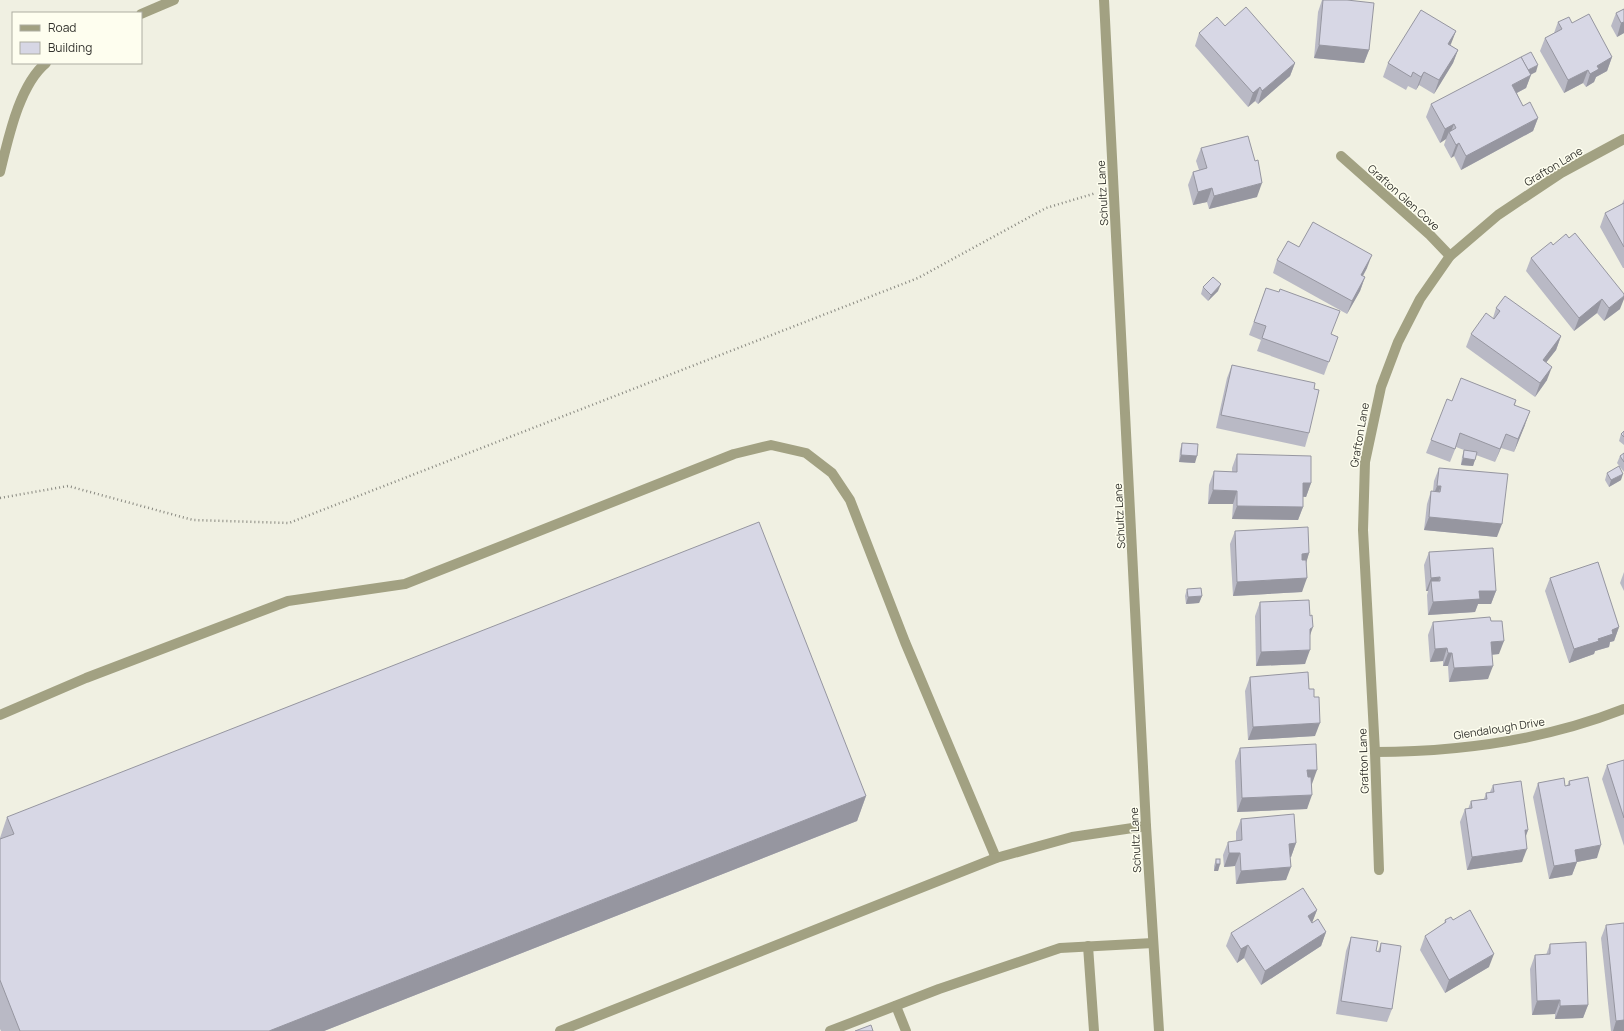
<svg xmlns="http://www.w3.org/2000/svg" width="1624" height="1031" font-family="Manrope,sans-serif">
<style>
.lines{fill:none;stroke-linecap:round;stroke-linejoin:round}
.path{stroke:#898980;stroke-width:2.5;stroke-dasharray:1 3;stroke-linecap:butt}
.service{stroke:#a2a182;stroke-width:10}
.minor{stroke:#a2a182;stroke-width:10}
.tertiary{stroke:#a2a182;stroke-width:10}
.wall{fill:#b9b9c5}
.shaded-wall{fill:#9696a0}
.building{fill:#d7d7e5;stroke:#9696a0}
.labels{text-anchor:middle;dominant-baseline:central;stroke-width:3;stroke-linejoin:round;paint-order:stroke}
.street-label{font-size:11px;fill:#33332e;stroke:#fefeef}
</style>
<rect width="100%" height="100%" fill="#f0f0e2"/>
<g class="lines">
<polyline class="path" points="0,498 68,486 193,520 289,523 918,278 1046,208 1096,193"/>
<g class="service">
<polyline points="0,715 86,678 288,601 405,584 734,454 771,445 806,453 832,473 850,500 905,642 996,858"/>
<polyline points="1088,946 1094,1031"/>
<polyline points="896,1006 906,1031"/>
<polyline points="560,1031 996,858 1072,837 1146,826"/>
<polyline points="830,1031 939,989 1060,948 1153,943"/>
</g>
<g class="minor">
<polyline points="141,14 174,0"/>
<polyline points="1341,156 1430,235 1450,256"/>
<path d="M0,172c8,-32 19,-87 46,-109"/>
<path d="M1375,752c85,0 170,-12 249,-43"/>
<polyline points="1379,870 1375,752 1363,530 1365,462 1381,387 1398,342 1420,299 1450,256 1498,215 1561,173 1624,139"/>
</g>
<polyline class="tertiary" points="1104,0 1146,826 1159,1031"/>
</g>
<g class="wall">
<polygon points="1322,0 1347,0 1369,50 1364,63 1314,58 1318,12"/>
<polygon points="1624,9 1624,33 1617,37 1611,26 1616,13"/>
<polygon points="1558,22 1572,23 1612,57 1607,71 1596,77 1594,82 1586,87 1583,83 1564,93 1540,51 1545,38 1554,33"/>
<polygon points="1225,26 1295,63 1290,76 1258,104 1255,101 1248,107 1195,46 1199,33"/>
<polygon points="1456,31 1450,45 1458,50 1453,63 1434,94 1419,85 1416,90 1408,86 1406,90 1383,77 1388,63"/>
<polygon points="1536,72 1531,74 1526,88 1517,93 1523,106 1538,118 1533,131 1461,170 1454,156 1451,158 1444,145 1446,139 1440,143 1426,117 1431,104"/>
<polygon points="1201,148 1257,197 1209,209 1207,202 1193,205 1188,185 1193,172 1199,170 1196,161"/>
<polygon points="1624,199 1624,268 1623,268 1600,227 1605,213 1622,204"/>
<polygon points="1553,245 1620,309 1604,321 1597,313 1574,331 1526,271 1531,258"/>
<polygon points="1299,247 1367,268 1363,276 1365,277 1360,291 1347,314 1273,273 1277,260"/>
<polygon points="1203,287 1218,291 1208,301 1201,294"/>
<polygon points="1266,288 1331,334 1338,337 1324,375 1257,351 1261,340 1249,335"/>
<polygon points="1496,308 1561,336 1556,350 1546,362 1547,380 1535,397 1466,347 1471,334 1493,318"/>
<polygon points="1232,365 1314,389 1309,433 1305,447 1216,428 1227,378"/>
<polygon points="1516,400 1515,405 1525,425 1514,452 1501,448 1495,462 1476,455 1473,466 1461,465 1462,457 1464,450 1456,447 1450,462 1426,453 1431,440 1452,401"/>
<polygon points="1624,431 1624,445 1619,441 1621,434"/>
<polygon points="1182,443 1195,463 1179,462 1180,450"/>
<polygon points="1624,453 1624,472 1617,463 1620,456"/>
<polygon points="1237,454 1311,483 1306,497 1303,497 1303,507 1298,520 1232,519 1233,504 1208,504 1209,485 1214,471 1232,472 1232,468"/>
<polygon points="1439,468 1497,537 1424,530 1427,504 1431,491 1433,491 1434,481"/>
<polygon points="1607,473 1621,480 1609,487 1605,480"/>
<polygon points="1235,531 1309,553 1306,562 1302,592 1233,596 1230,544"/>
<polygon points="1429,552 1496,591 1491,604 1478,604 1475,612 1428,615 1427,595 1428,591 1426,591 1424,565"/>
<polygon points="1624,572 1624,591 1620,583"/>
<polygon points="1550,578 1619,627 1614,641 1610,642 1609,647 1595,651 1594,654 1569,663 1545,591"/>
<polygon points="1187,589 1202,596 1199,603 1186,604 1185,596"/>
<polygon points="1260,602 1310,637 1305,664 1256,666 1255,616"/>
<polygon points="1491,621 1499,654 1492,655 1488,679 1449,682 1448,666 1443,666 1443,661 1430,662 1428,635 1433,622"/>
<polygon points="1250,677 1309,689 1315,736 1248,740 1245,691"/>
<polygon points="1240,748 1312,784 1307,809 1237,812 1235,761"/>
<polygon points="1624,760 1624,846 1602,779 1607,765"/>
<polygon points="1569,781 1597,858 1577,862 1572,875 1549,879 1533,797 1538,783 1565,786 1567,786"/>
<polygon points="1493,785 1528,830 1526,836 1522,862 1467,870 1460,822 1465,809 1468,809 1471,801 1484,799 1486,793 1490,792"/>
<polygon points="866,796 857,821 324,1031 1,1031 0,1029 0,838 7,817"/>
<polygon points="1241,819 1296,843 1291,857 1290,857 1286,880 1236,884 1235,866 1224,867 1223,855 1228,842 1236,841 1236,832"/>
<polygon points="1216,859 1220,864 1218,871 1214,871 1214,866"/>
<polygon points="1317,910 1312,922 1326,932 1321,946 1261,985 1244,958 1237,963 1226,946 1231,933"/>
<polygon points="1445,920 1453,920 1489,967 1445,993 1420,950 1425,936 1444,924"/>
<polygon points="1606,925 1624,1031 1611,1031 1601,938"/>
<polygon points="1351,937 1376,951 1378,951 1381,943 1392,1009 1387,1022 1336,1014 1346,951"/>
<polygon points="1550,944 1588,1005 1583,1018 1555,1019 1555,1014 1532,1015 1530,969 1535,955 1546,955"/>
</g>
<g class="shaded-wall">
<polygon points="1624,22 1624,33 1617,37 1621,23"/>
<polygon points="1456,31 1451,44 1443,57 1448,44"/>
<polygon points="1319,45 1369,50 1364,63 1314,58"/>
<polygon points="1458,50 1453,63 1434,94 1439,80"/>
<polygon points="1612,57 1607,71 1596,77 1594,82 1586,87 1590,74 1597,66"/>
<polygon points="1295,63 1290,76 1258,104 1262,91"/>
<polygon points="1538,65 1536,72 1526,77 1528,70"/>
<polygon points="1588,70 1583,83 1564,93 1568,80"/>
<polygon points="1424,72 1419,85 1416,90 1421,77"/>
<polygon points="1531,75 1526,88 1507,98 1512,85"/>
<polygon points="1260,87 1255,101 1248,107 1253,93"/>
<polygon points="1538,118 1533,131 1461,170 1466,156"/>
<polygon points="1454,124 1450,134 1449,132 1446,139 1440,143 1445,129"/>
<polygon points="1459,143 1454,156 1451,158 1456,145"/>
<polygon points="1262,183 1257,197 1209,209 1214,196"/>
<polygon points="1212,188 1207,202 1193,205 1198,192"/>
<polygon points="1372,255 1367,268 1356,288 1361,275"/>
<polygon points="1365,277 1360,291 1347,314 1352,301"/>
<polygon points="1221,284 1218,291 1208,301 1211,295"/>
<polygon points="1624,296 1624,299 1620,309 1604,321 1609,308"/>
<polygon points="1602,299 1597,313 1574,331 1579,318"/>
<polygon points="1561,336 1556,350 1538,373 1543,360"/>
<polygon points="1552,367 1547,380 1535,397 1540,383"/>
<polygon points="1530,411 1525,425 1514,452 1518,439"/>
<polygon points="1506,434 1501,448 1495,462 1500,449"/>
<polygon points="1181,455 1197,456 1195,463 1179,462"/>
<polygon points="1463,458 1475,460 1473,466 1461,465"/>
<polygon points="1623,474 1621,480 1609,487 1611,480"/>
<polygon points="1303,483 1311,483 1306,497 1299,496"/>
<polygon points="1437,486 1441,486 1436,500 1432,499"/>
<polygon points="1213,490 1237,491 1233,504 1208,504"/>
<polygon points="1237,506 1303,507 1298,520 1232,519"/>
<polygon points="1429,517 1502,524 1497,537 1424,530"/>
<polygon points="1309,553 1305,567 1297,567 1302,554"/>
<polygon points="1440,577 1435,590 1431,581 1428,591 1426,591 1431,578"/>
<polygon points="1307,578 1302,592 1233,596 1237,582"/>
<polygon points="1479,591 1496,591 1491,604 1478,604 1475,612 1428,615 1433,602"/>
<polygon points="1202,596 1199,603 1186,604 1188,597"/>
<polygon points="1313,627 1308,641 1310,629"/>
<polygon points="1619,627 1614,641 1610,642 1609,647 1595,651 1594,654 1569,663 1574,649 1612,630"/>
<polygon points="1504,641 1499,654 1486,655 1491,642"/>
<polygon points="1447,648 1443,661 1430,662 1435,649"/>
<polygon points="1310,650 1305,664 1256,666 1261,652"/>
<polygon points="1448,653 1452,653 1448,666 1443,666"/>
<polygon points="1493,666 1488,679 1449,682 1454,668"/>
<polygon points="1320,723 1315,736 1248,740 1253,727"/>
<polygon points="1307,770 1317,770 1312,784 1303,784"/>
<polygon points="1312,795 1307,809 1237,812 1242,798"/>
<polygon points="866,796 857,821 324,1031 269,1031"/>
<polygon points="1525,830 1528,830 1523,843"/>
<polygon points="1296,843 1291,857 1284,858 1289,844"/>
<polygon points="1601,845 1597,858 1577,862 1572,875 1549,879 1554,866 1575,850"/>
<polygon points="1527,849 1522,862 1467,870 1472,857"/>
<polygon points="1229,853 1240,853 1235,866 1224,867"/>
<polygon points="1216,864 1220,864 1218,871 1214,871"/>
<polygon points="1291,867 1286,880 1236,884 1241,871"/>
<polygon points="1317,910 1312,923 1308,916"/>
<polygon points="1326,932 1321,946 1261,985 1265,971"/>
<polygon points="1248,945 1244,958 1237,963 1241,949"/>
<polygon points="1494,954 1489,967 1445,993 1449,980"/>
<polygon points="1560,1000 1555,1014 1532,1015 1537,1001"/>
<polygon points="1588,1005 1583,1018 1555,1019 1560,1006"/>
<polygon points="1624,1018 1624,1031 1613,1031 1616,1021"/>
</g>
<g class="building">
<polygon points="1323,0 1347,0 1374,3 1369,50 1319,45"/>
<polygon points="1246,7 1295,63 1262,91 1260,87 1253,93 1199,33 1217,17 1225,26"/>
<polygon points="1624,9 1624,22 1621,23 1616,13"/>
<polygon points="1421,10 1456,31 1448,44 1458,50 1439,80 1424,72 1421,77 1413,72 1411,77 1388,63"/>
<polygon points="1589,14 1612,57 1597,66 1599,69 1590,74 1588,70 1568,80 1545,38 1562,29 1558,22 1569,17 1572,23"/>
<polygon points="1531,52 1538,65 1528,70 1521,57"/>
<polygon points="1521,57 1531,75 1512,85 1523,106 1530,102 1538,118 1466,156 1459,143 1456,145 1449,132 1456,128 1454,124 1445,129 1431,104"/>
<polygon points="1248,136 1255,161 1258,160 1262,183 1214,196 1212,188 1198,192 1193,172 1207,168 1201,148"/>
<polygon points="1624,203 1624,247 1605,213"/>
<polygon points="1313,222 1372,255 1361,275 1365,277 1352,301 1277,260 1288,241 1299,247"/>
<polygon points="1575,233 1624,294 1624,296 1609,308 1602,299 1579,318 1531,258 1551,242 1553,245 1566,234 1569,238"/>
<polygon points="1213,277 1221,284 1211,295 1203,287"/>
<polygon points="1266,288 1279,292 1280,289 1340,311 1331,334 1338,337 1329,362 1262,338 1266,326 1254,322"/>
<polygon points="1505,296 1561,336 1543,360 1552,367 1540,383 1471,334 1486,313 1494,319 1500,311 1496,308"/>
<polygon points="1232,365 1315,383 1314,389 1319,390 1309,433 1221,415"/>
<polygon points="1461,378 1516,400 1514,405 1530,411 1518,439 1506,434 1500,449 1460,433 1455,449 1431,440 1447,399 1452,401"/>
<polygon points="1624,431 1624,437 1621,434"/>
<polygon points="1182,443 1198,444 1197,456 1181,455"/>
<polygon points="1464,450 1477,452 1475,460 1463,458"/>
<polygon points="1624,453 1624,462 1620,456"/>
<polygon points="1237,454 1311,456 1311,483 1303,483 1303,507 1237,506 1237,491 1213,490 1214,471 1237,472"/>
<polygon points="1619,466 1623,474 1611,480 1607,473"/>
<polygon points="1439,468 1508,474 1502,524 1429,517 1431,491 1440,492 1441,486 1437,486"/>
<polygon points="759,522 866,796 269,1031 20,1031 0,980 0,839 14,834 7,817"/>
<polygon points="1308,527 1309,553 1302,554 1302,560 1306,560 1307,578 1237,582 1235,531"/>
<polygon points="1493,548 1496,591 1479,591 1480,599 1433,602 1431,581 1440,581 1440,577 1431,578 1429,552"/>
<polygon points="1598,562 1619,627 1612,630 1613,634 1598,639 1599,641 1574,649 1550,578"/>
<polygon points="1201,588 1202,596 1188,597 1187,589"/>
<polygon points="1309,600 1310,616 1312,615 1313,627 1310,629 1310,650 1261,652 1260,602"/>
<polygon points="1490,617 1491,621 1502,621 1504,641 1491,642 1493,666 1454,668 1452,653 1448,653 1447,648 1435,649 1433,622"/>
<polygon points="1308,672 1309,689 1314,689 1314,697 1319,697 1320,723 1253,727 1250,677"/>
<polygon points="1316,744 1317,770 1307,770 1308,777 1311,777 1312,795 1242,798 1240,748"/>
<polygon points="1624,760 1624,818 1607,765"/>
<polygon points="1588,777 1601,845 1575,850 1577,862 1554,866 1538,783 1564,778 1565,786 1570,785 1569,781"/>
<polygon points="1521,781 1528,830 1525,830 1527,849 1472,857 1465,809 1472,808 1471,801 1487,799 1486,793 1494,792 1493,785"/>
<polygon points="1294,814 1296,843 1289,844 1291,867 1241,871 1240,853 1229,853 1228,842 1242,840 1241,819"/>
<rect x="1216" y="859" width="4" height="5"/>
<polygon points="1303,888 1317,910 1308,916 1312,923 1318,919 1326,932 1265,971 1248,945 1241,949 1231,933"/>
<polygon points="1470,910 1494,954 1449,980 1425,936 1446,922 1445,920 1451,917 1453,920"/>
<polygon points="1624,923 1624,1020 1616,1021 1606,925"/>
<polygon points="1351,937 1378,941 1376,951 1380,952 1381,943 1401,946 1392,1009 1341,1001"/>
<polygon points="1586,942 1588,1005 1560,1006 1560,1000 1537,1001 1535,955 1550,954 1550,944"/>
<polygon points="871,1025 873,1031 855,1031"/>
</g>
<g class="labels">
<g class="street-label">
<text transform="translate(1553 166) rotate(-31)">Grafton Lane</text>
<text transform="translate(1102 193) rotate(-93)">Schultz Lane</text>
<text transform="translate(1404 197) rotate(42)">Grafton Glen Cove</text>
<text transform="translate(1359 435) rotate(-80)">Grafton Lane</text>
<text transform="translate(1119 516) rotate(-93)">Schultz Lane</text>
<text transform="translate(1499 728) rotate(-9)">Glendalough Drive</text>
<text transform="translate(1363 761) rotate(-92)">Grafton Lane</text>
<text transform="translate(1135 840) rotate(-93)">Schultz Lane</text>
</g>
</g>
<rect x="12" y="12" width="130" height="52" fill="#fefeef" stroke="#adada2"/>
<rect x="20" y="25" width="20" height="6" fill="#a2a182" stroke="#adada2"/>
<text x="48" y="32" font-size="12" fill="#33332e">Road</text>
<rect x="20" y="42" width="20" height="12" fill="#d7d7e5" stroke="#adada2"/>
<text x="48" y="52" font-size="12" fill="#33332e">Building</text>
</svg>
